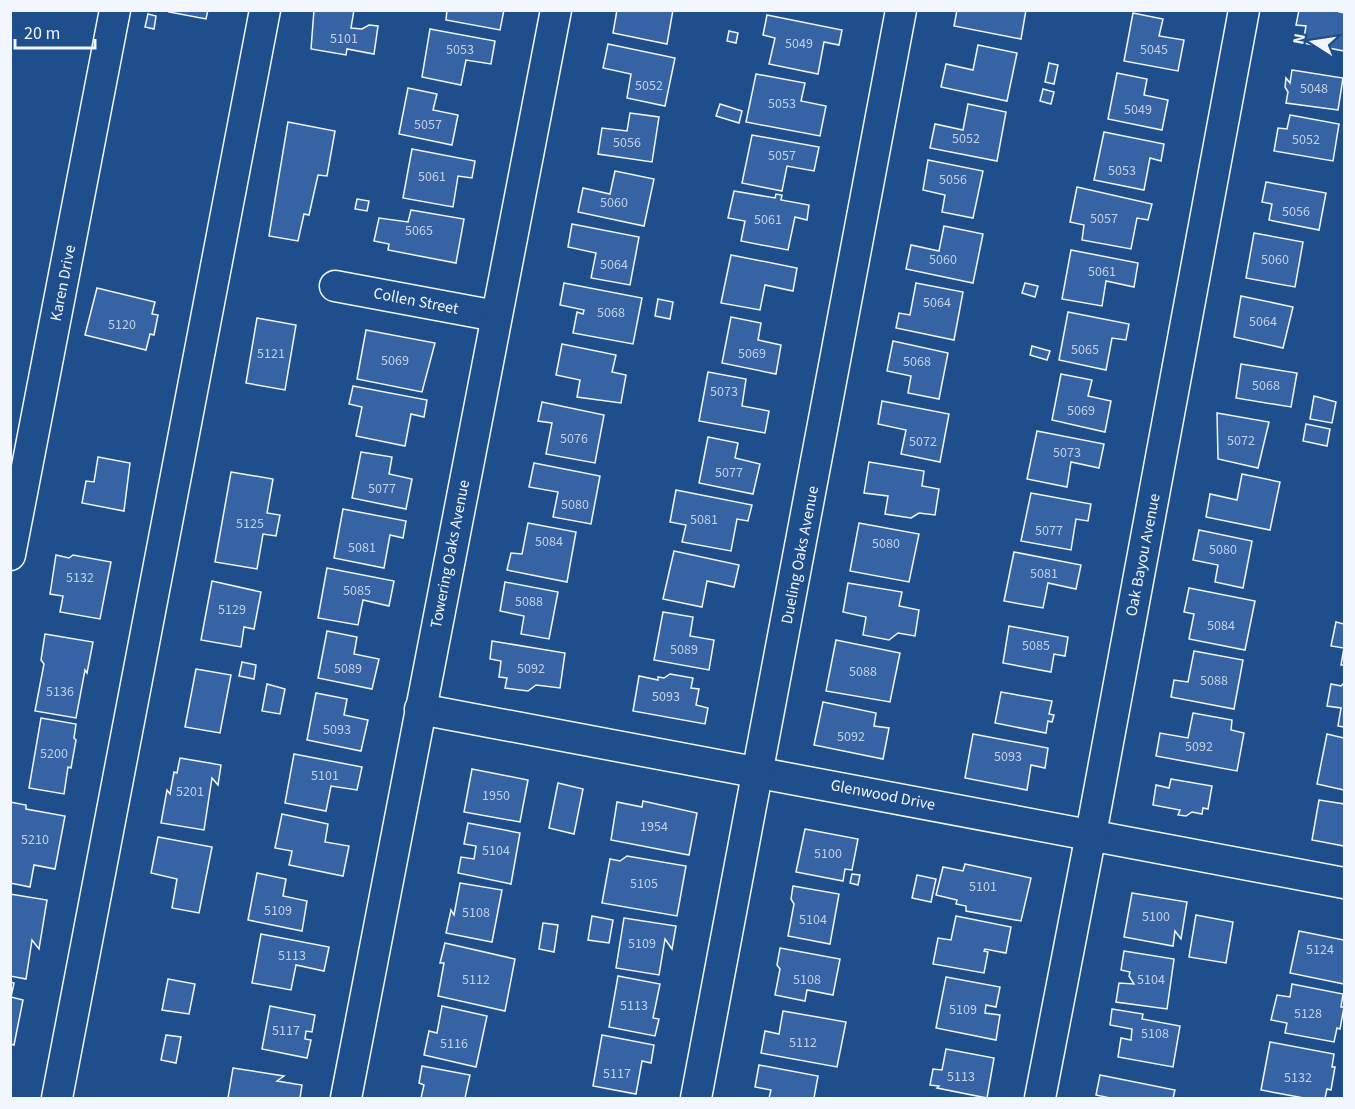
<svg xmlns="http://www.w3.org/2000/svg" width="1355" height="1109" font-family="'Source Sans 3',sans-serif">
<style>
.building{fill:#3563a3;stroke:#f2f6ff;stroke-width:1.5}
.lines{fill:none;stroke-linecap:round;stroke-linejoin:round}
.minor-casing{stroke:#f2f6ff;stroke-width:33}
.minor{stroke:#1f4e8c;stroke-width:30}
.labels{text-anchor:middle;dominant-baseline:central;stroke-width:4.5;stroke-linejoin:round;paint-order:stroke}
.number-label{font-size:14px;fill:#c3d1e8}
.street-label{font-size:16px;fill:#f2f6ff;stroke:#1f4e8c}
</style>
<rect width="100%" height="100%" fill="#1f4e8c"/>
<g class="building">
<polygon points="170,10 208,10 206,19 169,12"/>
<polygon points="314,10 354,10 351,28 362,29 369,25 378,26 374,54 347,49 346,55 311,49"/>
<polygon points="447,10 504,10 500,30 446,20"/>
<polygon points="617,10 673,10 667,44 613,33"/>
<polygon points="957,10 1026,10 1021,39 954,26"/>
<polygon points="1299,10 1332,10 1344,13 1344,51 1303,43 1306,26 1296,25"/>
<polygon points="1133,13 1163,19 1159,36 1184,40 1178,71 1124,61"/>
<polygon points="148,14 156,16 154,29 145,27"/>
<polygon points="767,15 842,30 839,45 824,42 818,74 769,64 775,38 763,35"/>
<polygon points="430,29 495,41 491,64 466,60 461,85 422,77"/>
<polygon points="729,31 738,33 736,43 727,41"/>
<polygon points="608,44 675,58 665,106 627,98 631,74 603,68"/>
<polygon points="978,45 1017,53 1007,101 941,87 946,64 973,70"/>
<polygon points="1049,63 1058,65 1054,84 1045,82"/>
<polygon points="1292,70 1343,78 1338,110 1286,103 1288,92 1285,87 1286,78 1290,83"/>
<polygon points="1117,73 1147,79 1144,95 1168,100 1162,130 1108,119"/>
<polygon points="756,74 805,83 801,101 826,106 820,136 746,122"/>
<polygon points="408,88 437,94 433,110 458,115 452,145 399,134"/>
<polygon points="1043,89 1054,92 1051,104 1040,101"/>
<polygon points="720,104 742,111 739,123 716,116"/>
<polygon points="968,104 1006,112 997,161 930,148 935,124 963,130"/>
<polygon points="630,113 659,117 652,162 598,154 602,128 627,131"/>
<polygon points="1290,115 1339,124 1333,161 1274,151 1278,128 1287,129"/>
<polygon points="288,122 335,131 327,176 318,175 309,215 304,214 298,241 269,236"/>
<polygon points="1104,132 1164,144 1161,161 1150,158 1144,190 1094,180"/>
<polygon points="752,135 819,147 814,171 787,166 782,191 742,183"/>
<polygon points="412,149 475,161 472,178 458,176 453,207 403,198"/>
<polygon points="928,160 983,171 973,218 942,212 945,195 923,190"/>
<polygon points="615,171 654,179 644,226 578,212 583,188 610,194"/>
<polygon points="1266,182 1326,193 1319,230 1269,220 1272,204 1262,202"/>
<polygon points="1077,187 1152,204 1148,220 1137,218 1131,249 1082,240 1084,225 1070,222"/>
<polygon points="734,191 775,198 776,194 782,195 781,200 809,205 807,220 795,217 788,250 741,241 745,221 728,218"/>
<polygon points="357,199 369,201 367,211 355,209"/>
<polygon points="411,210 464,219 456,263 388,250 389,244 374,241 379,218 408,222"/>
<polygon points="572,224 639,237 630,285 591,278 596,253 568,247"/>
<polygon points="944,226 983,234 973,283 906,269 911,245 939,251"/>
<polygon points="1254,233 1303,242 1295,287 1246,278"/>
<polygon points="1071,250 1138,263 1134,287 1106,281 1102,306 1062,299"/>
<polygon points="731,255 797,268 793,291 765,285 760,310 721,303"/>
<polygon points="564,283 642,298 633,344 573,333 577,312 583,314 584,310 560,305"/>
<polygon points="916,283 963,292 954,340 896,328 899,313 910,315"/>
<polygon points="1025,283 1038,286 1035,297 1022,293"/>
<polygon points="97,288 155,302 152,314 158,315 154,335 150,334 146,350 85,335"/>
<polygon points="1241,296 1293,307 1283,348 1234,337"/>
<polygon points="658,299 673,302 670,319 655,316"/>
<polygon points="1068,312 1129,324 1126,340 1112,338 1106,370 1059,360"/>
<polygon points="731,317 761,323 758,340 781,345 776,374 722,363"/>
<polygon points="257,318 296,325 285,390 246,383"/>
<polygon points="366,330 435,343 422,392 357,379"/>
<polygon points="893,341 948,353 939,399 908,393 911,376 887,371"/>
<polygon points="562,344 616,355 612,372 626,375 621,403 577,397 580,380 556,375"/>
<polygon points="1032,346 1050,351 1047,360 1030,355"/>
<polygon points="1241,364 1297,373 1291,407 1236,398"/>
<polygon points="708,372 746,379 742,406 769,411 765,433 699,421"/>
<polygon points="1061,374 1092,380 1088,396 1111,401 1105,432 1052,420"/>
<polygon points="353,386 427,400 424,417 411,414 405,446 356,436 362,407 349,404"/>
<polygon points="1314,396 1336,402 1332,423 1310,419"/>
<polygon points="882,401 949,414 940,462 901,454 906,430 878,424"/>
<polygon points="542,402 604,415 595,463 546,454 552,423 538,421"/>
<polygon points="1217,413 1269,422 1258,468 1218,459"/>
<polygon points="1306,424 1330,429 1327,446 1303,441"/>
<polygon points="1037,431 1104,444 1099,468 1071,462 1067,487 1027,479"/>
<polygon points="708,437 738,443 735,458 760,464 753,494 699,483"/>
<polygon points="361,452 392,457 389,474 412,479 406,509 352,498"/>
<polygon points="98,457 130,463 124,511 82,503 86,481 94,482"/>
<polygon points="869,462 924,471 922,486 939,489 935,515 919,513 911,518 885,514 888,496 864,493"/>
<polygon points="534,463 600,476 591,524 553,517 558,492 529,487"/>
<polygon points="231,472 273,479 267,513 280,515 276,536 263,534 257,569 215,562"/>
<polygon points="1242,474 1280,482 1270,530 1206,517 1210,494 1237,500"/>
<polygon points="676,490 752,505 748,521 737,519 731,551 682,542 686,525 670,522"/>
<polygon points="1031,493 1091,504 1088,521 1076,519 1071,550 1021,541"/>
<polygon points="343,509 406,521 403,538 390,535 384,568 334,558"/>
<polygon points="528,523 576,532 567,582 507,570 511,553 522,554"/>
<polygon points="859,523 919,534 909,582 850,571"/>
<polygon points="1199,530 1252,541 1243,588 1215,582 1218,565 1193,560"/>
<polygon points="674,551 739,565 734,587 707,581 702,607 663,599"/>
<polygon points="1014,552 1081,565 1076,589 1048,583 1043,608 1004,601"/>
<polygon points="56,555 69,558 73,555 111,562 100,619 60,612 63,596 50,594"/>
<polygon points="327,568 394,581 389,606 363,600 358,625 318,618"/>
<polygon points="212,581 261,592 254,629 244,627 241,647 201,640"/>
<polygon points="505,582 558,592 549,639 521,634 524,616 500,611"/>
<polygon points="848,583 902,592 899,606 919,610 915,636 898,633 889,640 863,635 866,617 843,612"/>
<polygon points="1189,588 1255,601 1245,650 1189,639 1194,614 1184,612"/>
<polygon points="663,612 693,617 690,636 714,640 709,670 654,660"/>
<polygon points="1336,622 1344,624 1344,665 1341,665 1344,648 1331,646"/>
<polygon points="1009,626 1068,637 1065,656 1054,654 1051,672 1003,663"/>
<polygon points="327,631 357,637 354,654 379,659 372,689 318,678"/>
<polygon points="45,634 93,642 87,673 85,670 76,718 35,711 44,664 41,660"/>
<polygon points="836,640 900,653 890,702 826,691"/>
<polygon points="492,641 565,653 560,688 536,685 528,691 505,688 507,678 499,677 501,661 490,659"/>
<polygon points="1194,651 1243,660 1234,709 1171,697 1174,680 1188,682"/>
<polygon points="242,662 256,665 254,679 239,676"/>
<polygon points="196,669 231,675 220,733 185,727"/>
<polygon points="670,674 693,678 691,688 699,689 696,705 708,708 705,724 633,711 639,676 658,680 658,677 664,678"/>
<polygon points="1344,683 1344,727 1338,726 1341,708 1327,706 1331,684 1341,686"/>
<polygon points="267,684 285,689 280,714 262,711"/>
<polygon points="1001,692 1052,701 1049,714 1054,715 1052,722 1048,721 1046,733 995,723"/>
<polygon points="316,693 347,699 344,715 368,720 361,751 307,740"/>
<polygon points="823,702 876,713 874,726 889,728 883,759 814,745"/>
<polygon points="1193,713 1232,720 1231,730 1244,733 1237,771 1156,756 1160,733 1188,738"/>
<polygon points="41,718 76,724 74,738 76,740 71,768 68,767 64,794 29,788"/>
<polygon points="973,734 1048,748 1045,768 1031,765 1027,790 965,778"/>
<polygon points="1327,734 1344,738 1344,790 1317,784"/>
<polygon points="294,754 362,767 357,790 331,786 326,811 285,803"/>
<polygon points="180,758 221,765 218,785 212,778 204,830 161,823 167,790 170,794 174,772 177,773"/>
<polygon points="472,769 528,780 520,822 464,812"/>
<polygon points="1171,779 1212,786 1208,809 1203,808 1202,814 1192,812 1186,816 1178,815 1180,810 1153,805 1156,785 1169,788"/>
<polygon points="558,783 583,789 574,834 549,828"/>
<polygon points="1319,800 1344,804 1344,846 1312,840"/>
<polygon points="643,801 697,813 689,855 611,840 617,802 642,807"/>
<polygon points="10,802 26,805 26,809 65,816 55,869 34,865 30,887 10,883"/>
<polygon points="282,814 328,824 325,842 349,846 343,876 289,865 292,851 275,848"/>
<polygon points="468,823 520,833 511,884 458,873 461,857 474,859 476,846 464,844"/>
<polygon points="805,829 858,839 852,870 845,869 843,881 796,872"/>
<polygon points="158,837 212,847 199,913 172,908 177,879 151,873"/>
<polygon points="627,856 686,866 677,916 602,903 610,859 620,861"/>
<polygon points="965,864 1031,878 1021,921 966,911 966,906 956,904 957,900 936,895 943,867 963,871"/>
<polygon points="257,873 286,879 283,896 307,901 302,931 248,920"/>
<polygon points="852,874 860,875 858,885 850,883"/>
<polygon points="917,875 936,879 931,902 912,898"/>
<polygon points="460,883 502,890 492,942 446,933 451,910 454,915"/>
<polygon points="793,886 839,894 830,944 788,936 794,904 791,899"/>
<polygon points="1132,893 1187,902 1181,939 1175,931 1173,946 1124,937"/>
<polygon points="10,894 47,900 39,949 32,940 26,979 10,976"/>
<polygon points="1196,915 1233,922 1226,963 1189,957"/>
<polygon points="592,916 613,920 609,943 588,940"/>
<polygon points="956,916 1011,927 1006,953 985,949 984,951 988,952 984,973 933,964 938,938 951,940"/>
<polygon points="624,918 676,926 672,949 665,939 659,975 616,968"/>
<polygon points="543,923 558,925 554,952 539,949"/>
<polygon points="1299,931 1344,940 1344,984 1290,973"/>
<polygon points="261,934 329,947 324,971 296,965 291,990 252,983"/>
<polygon points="445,943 515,959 505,1011 438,996 444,963 440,963"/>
<polygon points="780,948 840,959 833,995 807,990 805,1001 775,995 780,969 777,965"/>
<polygon points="1124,951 1174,959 1167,1009 1116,1002 1119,983 1134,984 1129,976 1130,972 1121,970"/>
<polygon points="618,976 660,984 653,1018 659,1019 655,1036 609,1027"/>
<polygon points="946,977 1000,987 996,1007 986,1005 985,1013 1000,1015 996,1040 936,1028"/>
<polygon points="168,979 195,984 189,1014 162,1010"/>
<polygon points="10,982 14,983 11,997 23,1000 14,1045 10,1044"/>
<polygon points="1292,984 1343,994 1341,1007 1344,1007 1340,1029 1337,1028 1334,1042 1285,1033 1287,1023 1271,1020 1277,995 1290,997"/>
<polygon points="270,1006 315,1015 312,1032 306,1031 305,1039 311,1040 307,1058 262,1049"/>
<polygon points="442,1006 487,1016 476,1067 424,1055 429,1031 437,1033"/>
<polygon points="1112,1009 1143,1014 1142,1019 1180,1026 1173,1067 1118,1057 1121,1038 1131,1040 1132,1029 1110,1025"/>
<polygon points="783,1011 846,1022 837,1067 761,1053 765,1031 779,1034"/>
<polygon points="166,1035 181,1037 176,1063 161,1060"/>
<polygon points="602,1035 654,1045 651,1063 642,1061 636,1094 593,1086"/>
<polygon points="1270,1042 1334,1054 1332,1067 1335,1067 1331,1090 1327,1089 1325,1098 1304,1098 1261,1090"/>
<polygon points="946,1049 994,1058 987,1098 937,1088 939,1086 930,1085 933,1069 942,1070"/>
<polygon points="759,1065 818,1076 814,1098 769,1098 771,1090 755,1087"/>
<polygon points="422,1066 470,1075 465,1098 421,1098 424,1085 419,1083"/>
<polygon points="233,1068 284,1076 277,1081 302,1085 300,1098 228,1098"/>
<polygon points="1100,1075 1175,1090 1173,1098 1110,1098 1096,1095"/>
</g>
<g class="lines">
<defs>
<g id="minor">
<polyline points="335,286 496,316"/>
<polyline points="10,555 115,10"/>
<polyline points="420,709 1344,883"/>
<polyline points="57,1098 265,10"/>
<polyline points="346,1098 556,10"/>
<polyline points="696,1098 901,10"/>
<polyline points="1040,1098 1091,834 1244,10"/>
</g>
</defs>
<use href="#minor" class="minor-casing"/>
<use href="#minor" class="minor"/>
</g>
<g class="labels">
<g class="number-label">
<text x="344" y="39">5101</text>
<text x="799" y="44">5049</text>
<text x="460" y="50">5053</text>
<text x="1154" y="50">5045</text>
<text x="649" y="86">5052</text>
<text x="1314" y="89">5048</text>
<text x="782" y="104">5053</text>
<text x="1138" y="110">5049</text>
<text x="428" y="125">5057</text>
<text x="966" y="139">5052</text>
<text x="1306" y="140">5052</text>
<text x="627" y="143">5056</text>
<text x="782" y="156">5057</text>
<text x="1122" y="171">5053</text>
<text x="432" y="177">5061</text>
<text x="953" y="180">5056</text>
<text x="614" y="203">5060</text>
<text x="1296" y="212">5056</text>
<text x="1104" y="219">5057</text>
<text x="768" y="220">5061</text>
<text x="419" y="231">5065</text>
<text x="943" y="260">5060</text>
<text x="1275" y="260">5060</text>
<text x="614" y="265">5064</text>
<text x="1102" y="272">5061</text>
<text x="937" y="303">5064</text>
<text x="611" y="313">5068</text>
<text x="1263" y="322">5064</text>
<text x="122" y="325">5120</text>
<text x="1085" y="350">5065</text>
<text x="271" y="354">5121</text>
<text x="752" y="354">5069</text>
<text x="395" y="361">5069</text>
<text x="917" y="362">5068</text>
<text x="1266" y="386">5068</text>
<text x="724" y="392">5073</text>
<text x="1081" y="411">5069</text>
<text x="574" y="439">5076</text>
<text x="1241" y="441">5072</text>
<text x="923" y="442">5072</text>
<text x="1067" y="453">5073</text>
<text x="729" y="473">5077</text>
<text x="382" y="489">5077</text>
<text x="575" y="505">5080</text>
<text x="704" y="520">5081</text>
<text x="250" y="524">5125</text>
<text x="1049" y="531">5077</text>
<text x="549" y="542">5084</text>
<text x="886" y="544">5080</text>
<text x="362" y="548">5081</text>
<text x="1223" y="550">5080</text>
<text x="1044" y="574">5081</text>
<text x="80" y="578">5132</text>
<text x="357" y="591">5085</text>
<text x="529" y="602">5088</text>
<text x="232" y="610">5129</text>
<text x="1221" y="626">5084</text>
<text x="1036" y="646">5085</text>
<text x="684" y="650">5089</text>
<text x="348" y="669">5089</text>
<text x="531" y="669">5092</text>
<text x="863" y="672">5088</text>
<text x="1214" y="681">5088</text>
<text x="60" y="692">5136</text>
<text x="666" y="697">5093</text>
<text x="337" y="730">5093</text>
<text x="851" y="737">5092</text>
<text x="1199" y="747">5092</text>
<text x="54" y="754">5200</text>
<text x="1008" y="757">5093</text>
<text x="325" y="776">5101</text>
<text x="190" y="792">5201</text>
<text x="496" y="796">1950</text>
<text x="654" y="827">1954</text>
<text x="35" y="840">5210</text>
<text x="496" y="851">5104</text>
<text x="828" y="854">5100</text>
<text x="644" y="884">5105</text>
<text x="983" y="887">5101</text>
<text x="278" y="911">5109</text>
<text x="476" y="913">5108</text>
<text x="1156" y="917">5100</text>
<text x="813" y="920">5104</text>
<text x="642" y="944">5109</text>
<text x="1320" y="950">5124</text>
<text x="292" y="956">5113</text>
<text x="476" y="980">5112</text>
<text x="807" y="980">5108</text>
<text x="1151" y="980">5104</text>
<text x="634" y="1006">5113</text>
<text x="963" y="1010">5109</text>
<text x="1308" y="1014">5128</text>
<text x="286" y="1031">5117</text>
<text x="1155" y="1034">5108</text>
<text x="803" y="1043">5112</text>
<text x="454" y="1044">5116</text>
<text x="617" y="1074">5117</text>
<text x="961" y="1077">5113</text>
<text x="1298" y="1078">5132</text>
</g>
<g class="street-label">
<text transform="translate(63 283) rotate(-79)">Karen Drive</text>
<text transform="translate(416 301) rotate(11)">Collen Street</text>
<text transform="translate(450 554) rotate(-79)">Towering Oaks Avenue</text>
<text transform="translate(800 555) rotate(-79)">Dueling Oaks Avenue</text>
<text transform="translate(1143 555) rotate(-79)">Oak Bayou Avenue</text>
<text transform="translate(883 795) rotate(11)">Glenwood Drive</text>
</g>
</g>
<rect width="1355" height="1109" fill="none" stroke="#f2f6ff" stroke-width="24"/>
<g transform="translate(1313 42) rotate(282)" stroke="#1f4e8c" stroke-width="4.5" paint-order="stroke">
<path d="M0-4.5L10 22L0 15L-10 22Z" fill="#f2f6ff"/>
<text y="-9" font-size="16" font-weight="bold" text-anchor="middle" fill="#f2f6ff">N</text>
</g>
<path d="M15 39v9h80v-9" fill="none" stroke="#f2f6ff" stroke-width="3"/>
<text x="24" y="39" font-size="18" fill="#f2f6ff" stroke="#1f4e8c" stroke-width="4.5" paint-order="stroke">20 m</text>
</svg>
